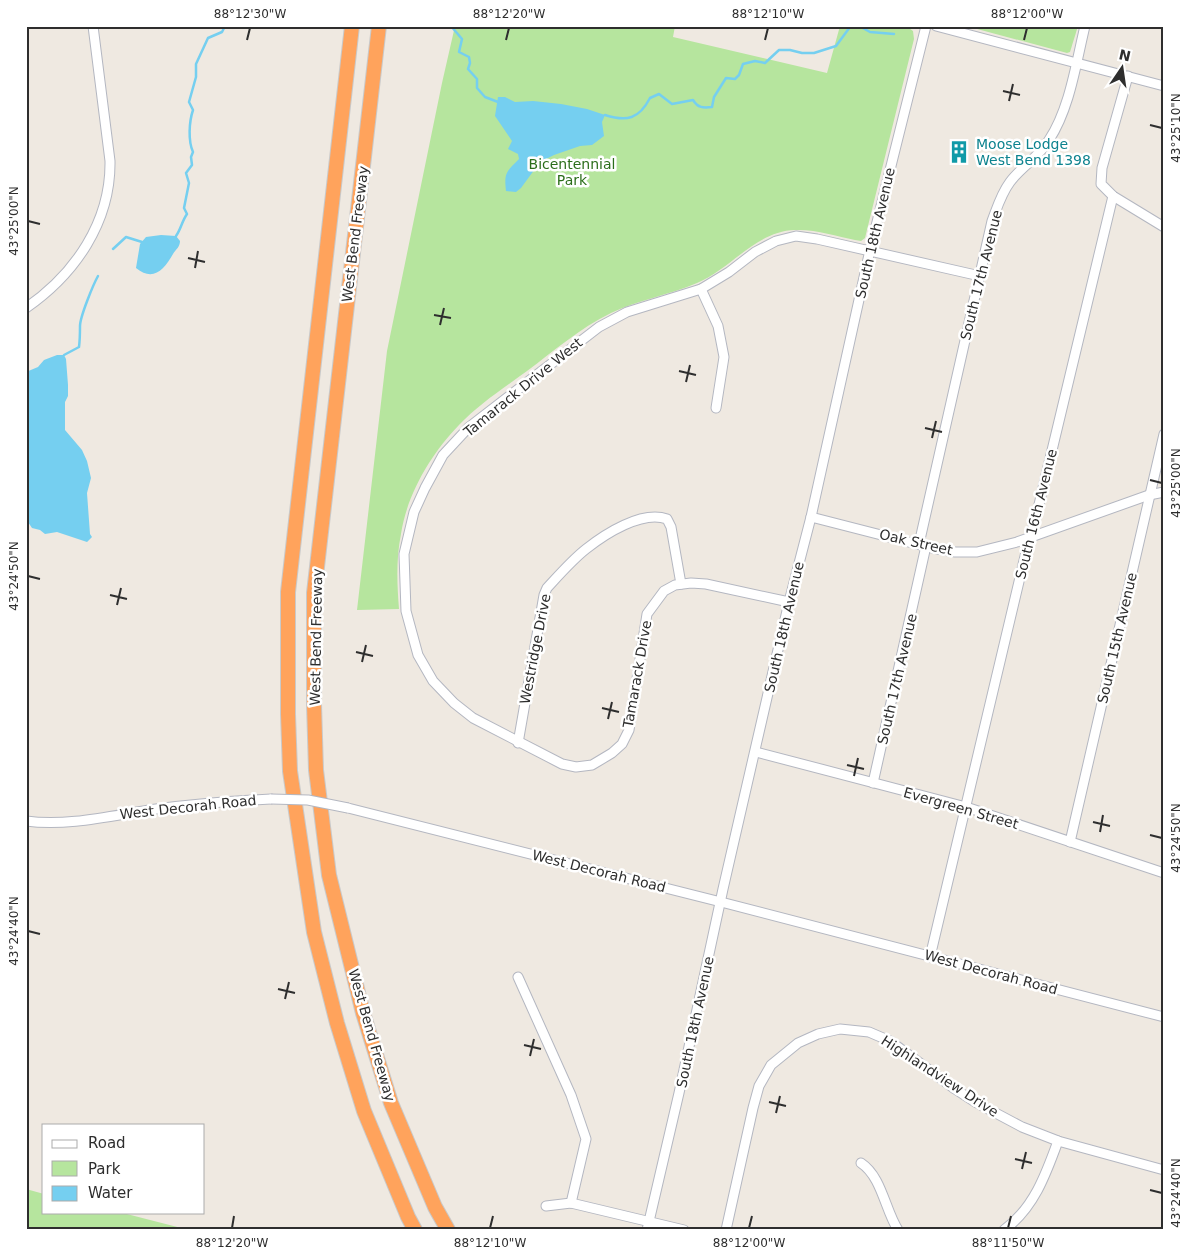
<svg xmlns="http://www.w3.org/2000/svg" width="1190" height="1256" font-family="'DejaVu Sans',sans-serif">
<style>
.green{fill:#b6e59e}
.water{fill:#75cff0}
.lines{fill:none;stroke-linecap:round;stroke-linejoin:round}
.stream{stroke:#75cff0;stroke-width:2.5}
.minor-casing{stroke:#b4b7c1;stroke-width:11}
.highway-casing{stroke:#c9c9c9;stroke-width:16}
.minor{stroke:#fff;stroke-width:9}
.highway{stroke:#ffa35c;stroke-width:14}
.minor-bridge-casing{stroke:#b4b7c1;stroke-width:11;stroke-linecap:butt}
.minor-bridge{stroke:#fff;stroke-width:9}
.ticks{fill:none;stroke:#2e2e2e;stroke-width:2}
.labels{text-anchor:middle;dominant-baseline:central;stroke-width:5;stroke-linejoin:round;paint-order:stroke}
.culture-label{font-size:14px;fill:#0d838f;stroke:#fff;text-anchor:start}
.park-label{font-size:14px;fill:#2c6e1b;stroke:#fff}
.street-label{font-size:14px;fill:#2e2e2e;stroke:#fff}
.neatline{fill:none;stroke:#2e2e2e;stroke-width:2}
.ticks-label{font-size:12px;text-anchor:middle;fill:#2e2e2e}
</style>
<rect width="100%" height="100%" fill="#efe9e1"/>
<g class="green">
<path d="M455,26h220l-2,11 154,36 13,-47h66l7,5 1,8 -49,199 -4,3 -6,-1c-19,-4 -40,-11 -60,-10 -39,1 -64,39 -98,53 -28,12 -59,17 -86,30 -31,15 -57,38 -84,58 -23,17 -48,33 -68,54 -28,29 -52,69 -58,109 -5,25 -4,50 -2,75l-42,1 30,-259 55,-268z"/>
<polygon points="966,26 1078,26 1070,52 1067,53"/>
<polygon points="26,1189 44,1194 44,1212 119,1212 189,1230 26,1230"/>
</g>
<g class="water">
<path d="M498,97h7l10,5 18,-1 28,3 26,5 18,6 -3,7 2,14 -12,9 -12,1 -26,9 -14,7 -19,26 -5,4 -10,-1c-2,-18 0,-19 13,-32l-1,-5 -10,-5 4,-8 -17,-25z"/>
<path d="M161,235l15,1 4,5c0,6 -4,8 -7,13 -9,16 -20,28 -37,14l4,-24 6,-7z"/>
<polygon points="57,355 64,355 66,359 68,385 68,396 65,402 65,430 82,450 87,461 91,478 87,493 90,534 92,537 87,542 57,532 45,534 40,530 32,528 26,519 26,372 38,367 44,360"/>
</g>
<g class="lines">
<g class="stream">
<polyline points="451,26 462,39 459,52 469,57 470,63 468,69 477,79 477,88 485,97 498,102"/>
<path d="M605,115c22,7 34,4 45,-17l9,-4 13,10 21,-4c5,8 10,8 19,7l2,-10 12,-19 9,1 4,-4 4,-11 12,-3 10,2 14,-13h11l12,3h12l22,-7 14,-19h11l9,5 24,2"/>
<path d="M176,236c5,-7 6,-15 11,-22l-3,-6 5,-25 -3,-10 6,-8 -1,-8 2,-5c-5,-11 -4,-30 0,-42l-4,-8 7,-25v-13l12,-26 14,-6 3,-6"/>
<polyline points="113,249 126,237 142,242"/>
<path d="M64,355l15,-8c1,-8 1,-13 1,-21 0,-9 13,-41 18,-50"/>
</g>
<defs>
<g id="minor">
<polyline points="936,26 1164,86"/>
<polyline points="1128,76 1102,168 1101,184 1113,196 1164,227"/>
<polyline points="701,289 718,326 724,357 716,408"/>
<path d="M26,308c49,-34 85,-86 84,-147l-17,-135"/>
<polyline points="811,517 932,548 955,552 977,552 1017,542 1149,495 1164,492"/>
<path d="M919,544l73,-323c5,-13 9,-27 18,-39 11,-15 29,-25 39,-42 21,-32 27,-77 36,-114"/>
<polyline points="789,602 706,584 691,583 675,585 664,591 647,614 629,730 622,744 612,753 592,765 576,767 562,764 473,718 454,703 433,681 418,655 406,611 404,554 414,512 425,488 443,455 469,427 599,327 627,312 701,289 729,272 755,252 776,241 796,236 817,239 980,276"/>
<path d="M518,743l26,-148 3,-7c12,-13 25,-28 39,-39 19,-15 56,-39 81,-30l4,8 10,57"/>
<polyline points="756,752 966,807 1164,873"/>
<polyline points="873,783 926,546"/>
<polyline points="348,808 721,902 1164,1017"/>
<path d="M26,821c42,6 88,-6 130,-12 38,-5 76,-8 115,-10"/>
<polyline points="1070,842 1164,434"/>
<polyline points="930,957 1026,552 1036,517 1113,196"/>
<polyline points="518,977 571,1095 586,1139 571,1203"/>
<path d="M861,1163c21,14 24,47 37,67"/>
<polyline points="546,1206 571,1203 684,1230"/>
<polyline points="647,1230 679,1093 723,889 789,602 811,517 870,250 926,26"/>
<polyline points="726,1230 753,1108 759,1086 771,1065 798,1043 818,1034 840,1029 869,1032 890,1041 955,1089 975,1102 1022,1127 1058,1141 1164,1170"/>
<path d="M1004,1230c30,-22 42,-56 54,-89"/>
</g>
<g id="highway">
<polyline points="352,26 288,592 288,714 290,771 314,932 337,1023 364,1111 408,1217 415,1230"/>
<polyline points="379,26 314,593 314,704 316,770 329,875 363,1013 391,1103 435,1207 448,1230"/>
</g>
</defs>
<use href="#minor" class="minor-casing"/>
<use href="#highway" class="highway-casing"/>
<use href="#minor" class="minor"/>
<use href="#highway" class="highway"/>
<defs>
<polyline id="minor-bridge" points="271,799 308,800 348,808"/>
</defs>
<use href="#minor-bridge" class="minor-bridge-casing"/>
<use href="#minor-bridge" class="minor-bridge"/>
</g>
<path class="ticks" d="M247,40l3,-12M506,40l3,-12M765,40l3,-12M1024,40l3,-12M1003,91l17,4M1009,101l4,-17M1150,125l12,3M28,221l12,3M188,258l17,4M195,268l3,-17M434,315l17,3M440,325l4,-17M679,371l17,4M686,382l4,-17M925,428l17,4M932,438l4,-17M1150,480l12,3M28,576l12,3M110,595l17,4M117,605l4,-17M356,652l17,4M362,662l4,-17M602,708l17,4M608,719l4,-17M847,765l17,4M854,776l4,-18M1093,822l17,4M1100,832l3,-17M1150,835l12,3M28,931l12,3M278,989l17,4M285,999l4,-17M524,1045l17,4M530,1056l4,-17M769,1102l17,4M776,1113l4,-17M1015,1159l17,4M1022,1169l4,-17M1150,1190l12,3M232,1228l2,-12M490,1228l3,-12M749,1228l3,-12M1008,1228l3,-12"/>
<defs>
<symbol id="building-bare" viewBox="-9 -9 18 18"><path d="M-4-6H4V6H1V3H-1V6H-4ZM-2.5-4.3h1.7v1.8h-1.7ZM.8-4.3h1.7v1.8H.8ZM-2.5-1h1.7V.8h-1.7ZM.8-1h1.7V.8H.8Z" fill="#0f9aa8" stroke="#fff" stroke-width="2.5" paint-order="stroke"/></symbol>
</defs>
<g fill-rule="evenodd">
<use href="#building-bare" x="943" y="136" width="32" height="32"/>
</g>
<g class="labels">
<g class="culture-label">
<text x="976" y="144">Moose Lodge<tspan x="976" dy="16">West Bend 1398</tspan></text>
</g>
<g class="park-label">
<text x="572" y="164">Bicentennial<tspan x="572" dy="16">Park</tspan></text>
</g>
<g class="street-label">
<text transform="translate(875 233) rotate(-77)">South 18th Avenue</text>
<text transform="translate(355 234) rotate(-83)">West Bend Freeway</text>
<text transform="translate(981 275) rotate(-76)">South 17th Avenue</text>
<text transform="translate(523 387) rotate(-39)">Tamarack Drive West</text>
<text transform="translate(1036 514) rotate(-76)">South 16th Avenue</text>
<text transform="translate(916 542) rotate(13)">Oak Street</text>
<text transform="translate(784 627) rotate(-77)">South 18th Avenue</text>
<text transform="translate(316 637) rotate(-89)">West Bend Freeway</text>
<text transform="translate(1117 638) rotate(-77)">South 15th Avenue</text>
<text transform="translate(535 649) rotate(-79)">Westridge Drive</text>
<text transform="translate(637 674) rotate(-80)">Tamarack Drive</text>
<text transform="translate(897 679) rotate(-77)">South 17th Avenue</text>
<text transform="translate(188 807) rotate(-6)">West Decorah Road</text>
<text transform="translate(961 808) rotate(16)">Evergreen Street</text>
<text transform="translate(599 871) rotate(14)">West Decorah Road</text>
<text transform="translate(991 972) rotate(15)">West Decorah Road</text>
<text transform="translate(695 1022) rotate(-78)">South 18th Avenue</text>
<text transform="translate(372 1035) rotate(74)">West Bend Freeway</text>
<text transform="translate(940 1076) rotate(33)">Highlandview Drive</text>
</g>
</g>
<rect width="1190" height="1256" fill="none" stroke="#ffffff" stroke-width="55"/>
<rect x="42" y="1124" width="162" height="90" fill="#ffffff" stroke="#ababab"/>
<rect x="52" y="1140" width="25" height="8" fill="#ffffff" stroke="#ababab"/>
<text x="88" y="1148" font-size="15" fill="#2e2e2e">Road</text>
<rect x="52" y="1161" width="25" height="15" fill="#b6e59e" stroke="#ababab"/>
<text x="88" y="1174" font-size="15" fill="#2e2e2e">Park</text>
<rect x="52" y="1186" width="25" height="15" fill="#75cff0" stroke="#ababab"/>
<text x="88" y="1198" font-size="15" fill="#2e2e2e">Water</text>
<g transform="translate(1122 68) rotate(13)" stroke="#ffffff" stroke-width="4" paint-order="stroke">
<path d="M0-4L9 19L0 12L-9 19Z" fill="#2e2e2e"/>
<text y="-8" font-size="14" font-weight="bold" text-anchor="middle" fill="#2e2e2e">N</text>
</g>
<rect x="28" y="28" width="1134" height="1200" class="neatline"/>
<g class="ticks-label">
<text x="250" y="18">88°12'30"W</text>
<text x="509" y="18">88°12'20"W</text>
<text x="768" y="18">88°12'10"W</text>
<text x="1027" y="18">88°12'00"W</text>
<text transform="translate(1176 128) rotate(-90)" y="4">43°25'10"N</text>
<text transform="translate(14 221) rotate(-90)" y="4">43°25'00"N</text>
<text transform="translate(1176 483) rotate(-90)" y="4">43°25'00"N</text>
<text transform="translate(14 576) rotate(-90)" y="4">43°24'50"N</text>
<text transform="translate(1176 838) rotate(-90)" y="4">43°24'50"N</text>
<text transform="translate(14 931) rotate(-90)" y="4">43°24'40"N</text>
<text transform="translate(1176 1193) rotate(-90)" y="4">43°24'40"N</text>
<text x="232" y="1247">88°12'20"W</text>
<text x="490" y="1247">88°12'10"W</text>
<text x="749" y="1247">88°12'00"W</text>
<text x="1008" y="1247">88°11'50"W</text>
</g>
</svg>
